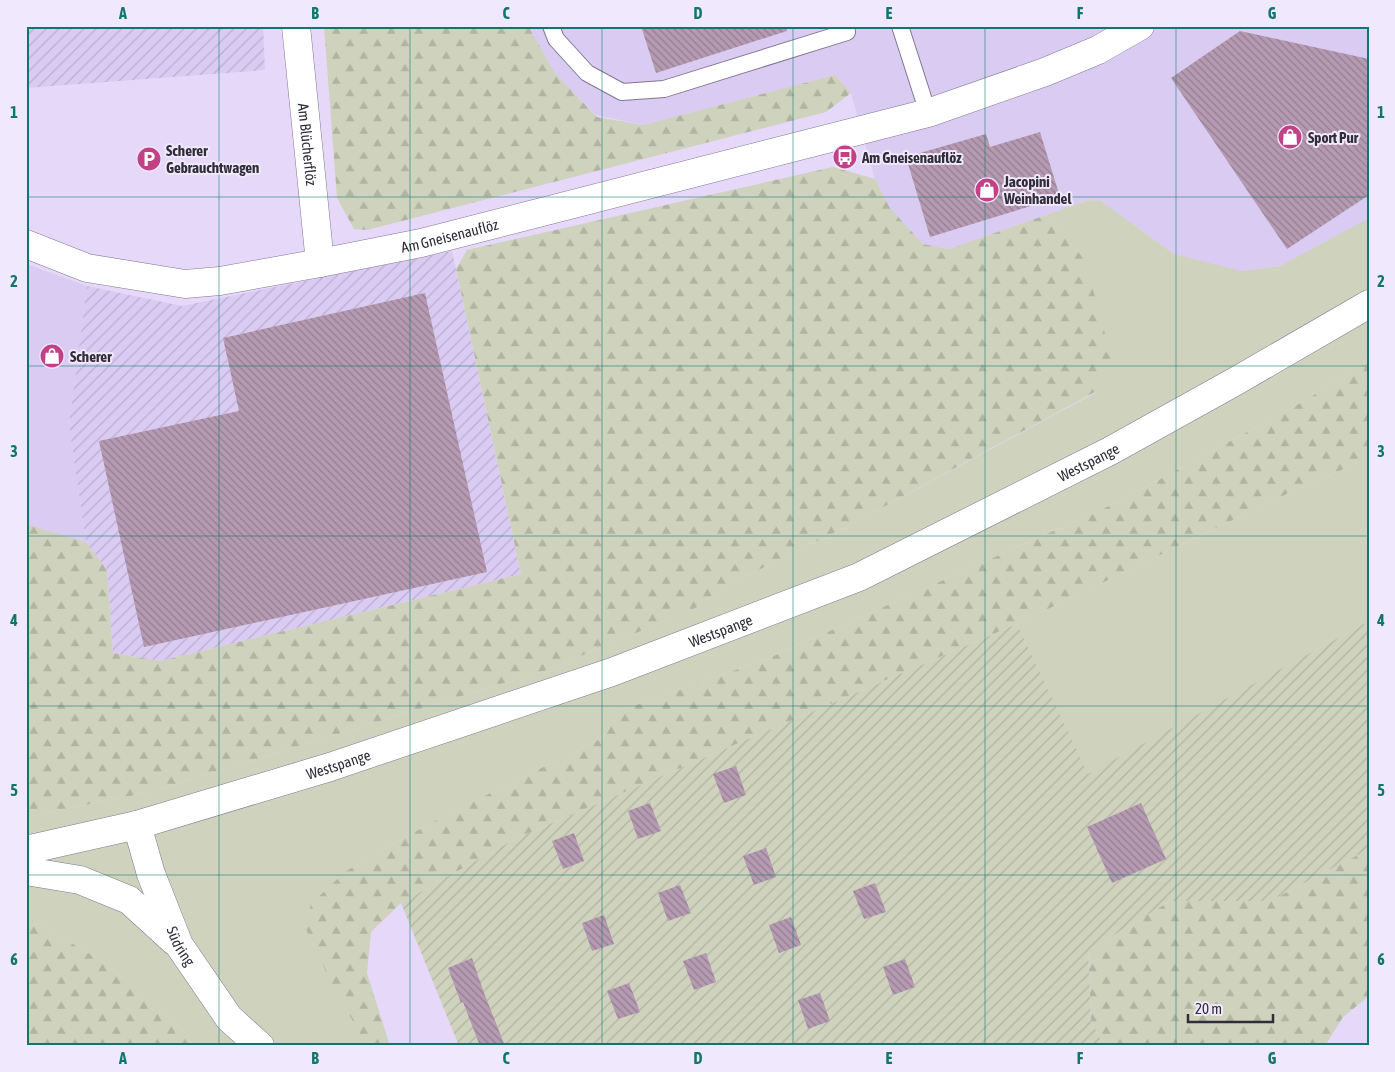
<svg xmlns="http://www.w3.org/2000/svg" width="1395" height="1072" font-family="'Asap Condensed',sans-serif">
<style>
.built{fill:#dacbf2}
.industrial{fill:url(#industrial-furrows)}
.grass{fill:#cfd2bd}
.forest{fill:url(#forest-firs)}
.garden{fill:url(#garden-furrows)}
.building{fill:url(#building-back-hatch)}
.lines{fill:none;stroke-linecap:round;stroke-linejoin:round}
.lane-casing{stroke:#827694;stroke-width:18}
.street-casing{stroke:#827694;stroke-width:29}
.secondary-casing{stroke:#827694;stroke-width:29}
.lane{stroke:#fff;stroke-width:16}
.street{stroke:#fff;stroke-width:28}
.secondary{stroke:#fff;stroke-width:28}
.grid{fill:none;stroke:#0f766e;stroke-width:1;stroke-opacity:0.55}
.labels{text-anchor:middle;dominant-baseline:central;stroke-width:4;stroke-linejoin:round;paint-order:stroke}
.poi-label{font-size:15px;font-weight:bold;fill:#302c38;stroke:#f0e8fc;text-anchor:start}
.street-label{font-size:15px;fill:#302c38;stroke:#f0e8fc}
.neatline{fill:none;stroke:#0f766e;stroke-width:2}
.grid-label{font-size:16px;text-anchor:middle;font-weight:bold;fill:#0f766e}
</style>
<defs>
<pattern id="industrial-furrows" width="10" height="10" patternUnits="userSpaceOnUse" patternTransform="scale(1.25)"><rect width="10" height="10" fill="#dacbf2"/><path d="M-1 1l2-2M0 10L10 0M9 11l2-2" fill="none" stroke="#bbaed0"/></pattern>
<pattern id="forest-firs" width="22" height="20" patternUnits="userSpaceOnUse" patternTransform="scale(1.25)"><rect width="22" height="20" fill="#cfd2bd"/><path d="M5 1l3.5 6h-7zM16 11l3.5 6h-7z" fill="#b2b4a3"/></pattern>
<pattern id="garden-furrows" width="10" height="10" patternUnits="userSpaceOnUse" patternTransform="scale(1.25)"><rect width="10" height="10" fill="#cfd2bd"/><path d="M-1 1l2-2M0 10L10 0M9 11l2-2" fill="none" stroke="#b2b4a3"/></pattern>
<pattern id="building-back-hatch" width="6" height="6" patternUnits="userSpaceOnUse" patternTransform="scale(1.25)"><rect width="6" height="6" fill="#b59ab1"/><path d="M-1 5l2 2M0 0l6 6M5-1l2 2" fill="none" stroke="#947e91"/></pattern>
</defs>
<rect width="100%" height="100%" fill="#e5d8f9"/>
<g class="built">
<polygon points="528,26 1369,26 1369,218 1280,266 1240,271 1174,254 1101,201 1089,200 949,249 923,244 890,208 875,179 851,93 835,75 643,125 596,115 555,73"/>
<polygon points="26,264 87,286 69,425 86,542 26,524"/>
</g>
<g class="industrial">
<polygon points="26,26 263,26 265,70 26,88"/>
<polygon points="452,251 521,574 160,661 113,653 107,570 86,542 69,425 87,286 182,306"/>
</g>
<g class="grass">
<polygon points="1089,200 1101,201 1174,254 1241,271 1280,266 1369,218 1369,358 1308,399 1118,502 767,659 622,710 602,738 436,820 346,871 367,1046 200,1046 104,962 40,925 26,923 26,817 150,792 547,670 694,609 724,587 852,524 1095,393 1085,260 1046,215"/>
<polygon points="1369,458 1369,621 1088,775 1017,624 1293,491"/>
</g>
<g class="forest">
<polygon points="324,26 528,26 555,73 597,117 643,125 835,75 851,93 826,112 367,230 354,229 337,198"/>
<polygon points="833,167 875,179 890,208 923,244 949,249 1046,215 1085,260 1112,360 1095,392 852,524 724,587 694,609 547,670 150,792 26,817 26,524 86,542 107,570 113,653 160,661 521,574 456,269 467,250"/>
<polygon points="1369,358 1369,458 1293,491 1017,624 515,839 401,903 371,932 367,973 390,1046 366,1045 328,976 305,927 311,904 346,871 436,820 602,738 622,710 767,659 1118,502 1308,399"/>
<polygon points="1369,849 1369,996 1343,1017 1325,1046 1104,1046 1091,1021 1088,951 1170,901 1270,901"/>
<polygon points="26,923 40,925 104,962 200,1046 26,1046"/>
</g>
<polygon class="garden" points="1369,621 1369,849 1270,901 1170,901 1088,951 1091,1021 1104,1046 459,1046 401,903 515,839 1017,624 1088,774"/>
<g class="building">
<polygon points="641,26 786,26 787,31 656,73"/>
<polygon points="1240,31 1369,59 1369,195 1287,249 1171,78"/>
<polygon points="1040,132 1060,197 930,237 906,157 986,134 990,147"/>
<polygon points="425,293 487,572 144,647 99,441 239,411 223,338"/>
<polygon points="736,766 746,795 724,803 713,774"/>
<polygon points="650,803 661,831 638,839 628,811"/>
<polygon points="1141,803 1166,859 1112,883 1087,827"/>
<polygon points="574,833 584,861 563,869 552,841"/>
<polygon points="766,848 776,877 754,885 743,856"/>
<polygon points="875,883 886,912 864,919 853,891"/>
<polygon points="680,885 691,913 668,921 658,893"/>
<polygon points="604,915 614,944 592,951 582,923"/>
<polygon points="791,917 801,945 779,953 769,925"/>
<polygon points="706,953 716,982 694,990 683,961"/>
<polygon points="472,958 484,993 505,1046 480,1046 463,1002 461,1003 448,968"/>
<polygon points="905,959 915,987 893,995 883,967"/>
<polygon points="629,983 640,1012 618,1019 607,991"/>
<polygon points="820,993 830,1021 808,1029 798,1000"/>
</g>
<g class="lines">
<defs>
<g id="lane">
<polyline points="551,26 556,39 587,73 622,92 664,89 847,32"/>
<polyline points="900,26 928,113"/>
</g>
<g id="street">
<path id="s1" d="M296,26l24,237"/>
<path id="s2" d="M26,244l61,24 98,16 35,-3 100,-18 101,-20 507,-130 117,-41 53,-22 42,-24"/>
</g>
<g id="secondary">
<path id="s3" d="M137,825l14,49 28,71 50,73 31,28"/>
<path id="s4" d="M26,850l111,-25 193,-58 282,-95 247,-95 251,-126 126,-70 133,-77"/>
<polyline points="26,871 80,880 129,900 174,941"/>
</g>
</defs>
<use href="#lane" class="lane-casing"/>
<use href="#street" class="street-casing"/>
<use href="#secondary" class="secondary-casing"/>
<use href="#lane" class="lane"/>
<use href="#street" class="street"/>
<use href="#secondary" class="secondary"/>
</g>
<path class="grid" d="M219,26v1020M410,26v1020M602,26v1020M793,26v1020M985,26v1020M1176,26v1020M26,197h1343M26,366h1343M26,536h1343M26,706h1343M26,875h1343"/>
<defs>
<symbol id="shop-disc" viewBox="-11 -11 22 22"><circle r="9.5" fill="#c24086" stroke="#f0e8fc"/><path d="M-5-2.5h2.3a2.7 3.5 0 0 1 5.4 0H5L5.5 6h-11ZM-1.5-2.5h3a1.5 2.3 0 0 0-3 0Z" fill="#fff"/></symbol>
<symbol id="bus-disc" viewBox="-11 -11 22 22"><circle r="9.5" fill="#c24086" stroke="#f0e8fc"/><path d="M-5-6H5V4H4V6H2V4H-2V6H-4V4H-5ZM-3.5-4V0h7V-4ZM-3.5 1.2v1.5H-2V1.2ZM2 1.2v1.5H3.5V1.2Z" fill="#fff"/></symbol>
<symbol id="parking-disc" viewBox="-11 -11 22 22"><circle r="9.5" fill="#c24086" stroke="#f0e8fc"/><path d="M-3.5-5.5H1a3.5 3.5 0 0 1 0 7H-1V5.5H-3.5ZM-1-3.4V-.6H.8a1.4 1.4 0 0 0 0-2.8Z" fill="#fff"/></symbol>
</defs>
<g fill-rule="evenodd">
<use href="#shop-disc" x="1276" y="123" width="28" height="28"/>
<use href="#bus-disc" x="831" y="143" width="28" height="28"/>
<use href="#parking-disc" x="135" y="145" width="28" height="28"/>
<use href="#shop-disc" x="973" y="176" width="28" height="28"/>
<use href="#shop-disc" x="38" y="342" width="28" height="28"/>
</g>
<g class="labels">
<g class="poi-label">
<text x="1308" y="137">Sport Pur</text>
<text x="166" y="150">Scherer<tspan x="166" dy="17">Gebrauchtwagen</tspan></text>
<text x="862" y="157">Am Gneisenauflöz</text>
<text x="1004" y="181">Jacopini<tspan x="1004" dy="17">Weinhandel</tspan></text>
<text x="70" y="356">Scherer</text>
</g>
<g class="street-label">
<text stroke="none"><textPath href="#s1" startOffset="119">Am Blücherflöz</textPath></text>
<text stroke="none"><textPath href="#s2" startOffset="434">Am Gneisenauflöz</textPath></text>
<text stroke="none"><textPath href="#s4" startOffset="1134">Westspange</textPath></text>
<text stroke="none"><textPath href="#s4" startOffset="729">Westspange</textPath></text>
<text stroke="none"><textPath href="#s4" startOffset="324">Westspange</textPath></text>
<text stroke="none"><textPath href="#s3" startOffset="129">Südring</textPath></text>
</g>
</g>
<rect width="1395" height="1072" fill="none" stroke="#f0e8fc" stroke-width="55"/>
<path d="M1188 1014v8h85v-8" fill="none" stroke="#302c38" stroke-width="2.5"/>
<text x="1195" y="1014" font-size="15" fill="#302c38" stroke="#f0e8fc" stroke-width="4" paint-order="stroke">20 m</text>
<rect x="28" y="28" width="1340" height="1016" class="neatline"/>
<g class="grid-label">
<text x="123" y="19">A</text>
<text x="315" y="19">B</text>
<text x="506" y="19">C</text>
<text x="698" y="19">D</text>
<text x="889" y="19">E</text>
<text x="1080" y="19">F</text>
<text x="1272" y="19">G</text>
<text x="14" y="118">1</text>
<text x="1381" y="118">1</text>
<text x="14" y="287">2</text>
<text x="1381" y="287">2</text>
<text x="14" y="457">3</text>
<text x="1381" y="457">3</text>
<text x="14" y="626">4</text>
<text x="1381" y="626">4</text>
<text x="14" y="796">5</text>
<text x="1381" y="796">5</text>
<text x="14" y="965">6</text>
<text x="1381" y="965">6</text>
<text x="123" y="1064">A</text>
<text x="315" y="1064">B</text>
<text x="506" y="1064">C</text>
<text x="698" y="1064">D</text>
<text x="889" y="1064">E</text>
<text x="1080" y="1064">F</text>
<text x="1272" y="1064">G</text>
</g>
</svg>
